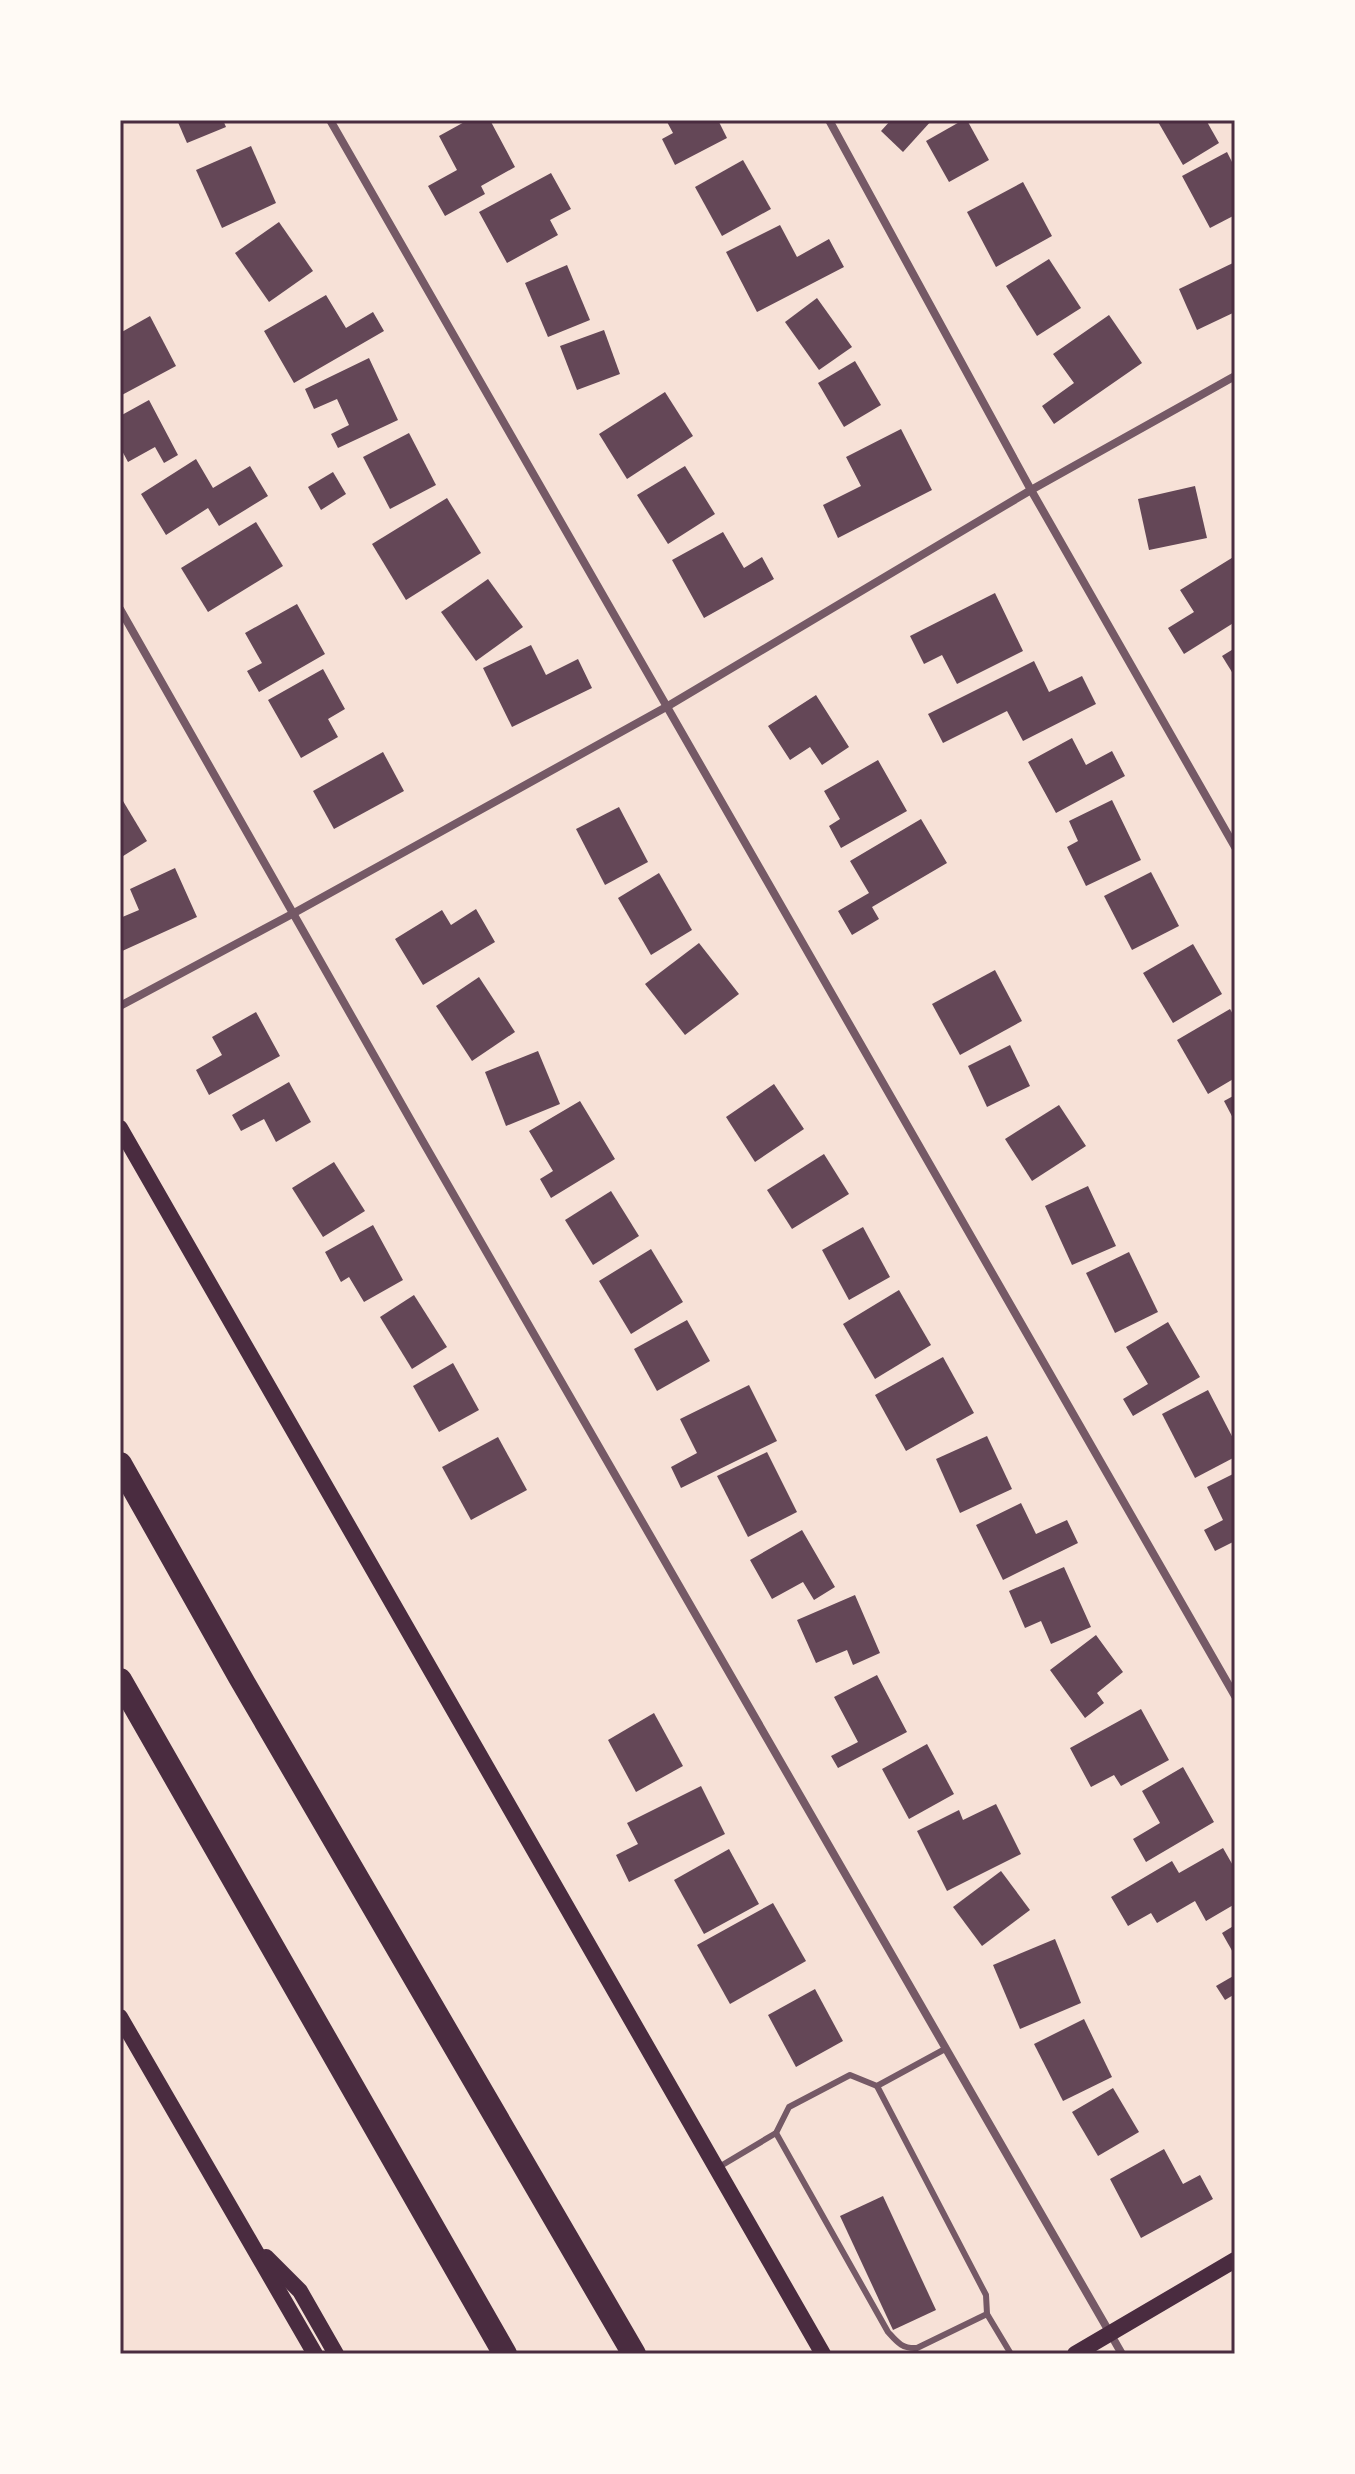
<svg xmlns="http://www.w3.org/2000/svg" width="1355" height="2474" font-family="Commissioner,sans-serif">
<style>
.building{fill:#644757}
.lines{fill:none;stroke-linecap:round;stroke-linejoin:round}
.service{stroke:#755966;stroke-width:6}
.minor{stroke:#755966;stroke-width:8}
.secondary{stroke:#4a2c40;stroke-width:16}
.motorway{stroke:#4a2c40;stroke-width:24}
.neatline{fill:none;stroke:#4a2c40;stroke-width:3}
</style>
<rect width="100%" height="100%" fill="#f7e1d7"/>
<g class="building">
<polygon points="177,120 223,120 226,127 187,143"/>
<polygon points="468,120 490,120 515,167 481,186 485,194 445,216 428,186 457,170 439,136"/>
<polygon points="666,120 718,120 727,138 675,165 662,139 673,133"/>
<polygon points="891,120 932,120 903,152 881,131"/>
<polygon points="963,120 967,120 989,160 949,182 926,141"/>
<polygon points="1157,120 1206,120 1219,143 1183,165"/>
<polygon points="251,146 276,203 222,228 196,170"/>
<polygon points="1227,152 1235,168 1235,215 1210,228 1182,176"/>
<polygon points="743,160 771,209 722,236 695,187"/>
<polygon points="551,173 571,209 550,220 558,235 507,263 479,212"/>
<polygon points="1023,182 1052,236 996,267 967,212"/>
<polygon points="279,222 313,271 269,302 235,253"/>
<polygon points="780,225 797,257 829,239 844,267 757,312 726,252"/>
<polygon points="1049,259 1081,308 1037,336 1006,286"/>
<polygon points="1235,262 1235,312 1197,330 1179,289"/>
<polygon points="567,265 590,320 548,337 525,283"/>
<polygon points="326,295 346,328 373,312 384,331 294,383 264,331"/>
<polygon points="817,298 852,347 819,370 785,322"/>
<polygon points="1109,315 1142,363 1054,424 1042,406 1074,383 1053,354"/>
<polygon points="150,316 176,366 120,396 120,333"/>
<polygon points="604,330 620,374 577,390 560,346"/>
<polygon points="369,358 398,420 338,448 331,434 349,425 337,399 314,409 305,389"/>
<polygon points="855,361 881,405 844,427 818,383"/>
<polygon points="665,392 693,436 627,479 599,434"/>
<polygon points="149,400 178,455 164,463 155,447 128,462 120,447 120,416"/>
<polygon points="901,429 932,490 838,538 823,505 861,486 846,457"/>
<polygon points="409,433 436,485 390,509 363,457"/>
<polygon points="196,459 213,488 250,466 268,496 219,526 208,508 166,535 141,494"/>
<polygon points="685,466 715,514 668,544 637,495"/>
<polygon points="333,472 346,494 321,510 308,487"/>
<polygon points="1195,486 1207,538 1149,550 1138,499"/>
<polygon points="447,498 481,553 406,600 372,544"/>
<polygon points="256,522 283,566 208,612 181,568"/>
<polygon points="723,532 744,568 762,557 774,579 704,618 672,560"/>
<polygon points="1235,556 1235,622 1184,654 1168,628 1194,612 1180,590"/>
<polygon points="488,579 523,627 476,661 441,612"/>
<polygon points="995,593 1023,651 957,684 942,655 924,664 910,636"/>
<polygon points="297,604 325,654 259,692 247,671 262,663 245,633"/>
<polygon points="531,645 546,675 578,659 592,688 512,727 483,668"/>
<polygon points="1235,648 1235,677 1222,656"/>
<polygon points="1034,661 1049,692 1082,676 1096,704 1023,741 1007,711 943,743 928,714"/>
<polygon points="323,669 345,709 328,719 338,737 301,758 268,700"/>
<polygon points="816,695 849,747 822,765 810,747 790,760 768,726"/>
<polygon points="1072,738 1086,765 1112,751 1125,776 1056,813 1028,762"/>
<polygon points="383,752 404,791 334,829 313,791"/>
<polygon points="878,760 907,811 841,848 829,826 840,819 824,791"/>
<polygon points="120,796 147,841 120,858"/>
<polygon points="1112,800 1141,860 1086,886 1067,847 1078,841 1069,821"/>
<polygon points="619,807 648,862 605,885 576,829"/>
<polygon points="921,819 947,863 872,907 879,919 852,935 838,911 869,893 850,861"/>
<polygon points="175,868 197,917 120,952 120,918 139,910 130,889"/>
<polygon points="1151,872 1179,926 1132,950 1104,896"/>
<polygon points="659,873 692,930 651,955 618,898"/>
<polygon points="476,909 495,942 423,985 395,939 442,910 451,925"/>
<polygon points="699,943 739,994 685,1035 645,984"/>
<polygon points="1193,944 1222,994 1173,1023 1143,973"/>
<polygon points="995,970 1022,1021 960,1055 932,1004"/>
<polygon points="479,977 515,1032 472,1061 436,1006"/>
<polygon points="1230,1009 1235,1018 1235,1078 1208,1094 1177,1040"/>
<polygon points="256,1012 280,1056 209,1095 196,1070 222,1055 212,1037"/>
<polygon points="1010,1045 1030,1086 987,1107 968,1066"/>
<polygon points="538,1051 560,1104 506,1126 485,1072"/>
<polygon points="289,1082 311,1122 276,1142 264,1119 241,1131 232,1115"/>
<polygon points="774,1084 804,1129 755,1162 726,1117"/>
<polygon points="1235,1095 1235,1122 1224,1101"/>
<polygon points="580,1101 615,1159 551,1198 540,1179 553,1171 529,1131"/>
<polygon points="1059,1105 1086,1146 1032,1181 1005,1139"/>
<polygon points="824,1154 849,1194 792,1229 767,1190"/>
<polygon points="334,1162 365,1211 323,1237 292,1188"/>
<polygon points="1088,1186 1116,1246 1072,1265 1045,1206"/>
<polygon points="611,1191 639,1236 593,1265 565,1220"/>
<polygon points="373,1225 403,1280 364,1302 349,1277 341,1282 325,1252"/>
<polygon points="863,1227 890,1277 849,1300 822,1250"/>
<polygon points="651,1249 683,1302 631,1334 599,1281"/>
<polygon points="1129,1252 1158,1312 1115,1333 1086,1273"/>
<polygon points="899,1290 931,1345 875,1379 843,1324"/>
<polygon points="414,1295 447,1347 412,1369 380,1317"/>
<polygon points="687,1320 710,1361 657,1391 634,1349"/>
<polygon points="1168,1322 1200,1377 1133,1416 1123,1399 1148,1384 1126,1347"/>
<polygon points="943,1357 974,1413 906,1451 875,1395"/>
<polygon points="453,1363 479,1410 439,1432 413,1386"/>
<polygon points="749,1385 777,1441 681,1488 671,1467 697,1453 680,1419"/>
<polygon points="1208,1390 1235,1442 1235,1457 1195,1478 1162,1414"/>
<polygon points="987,1436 1012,1489 960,1513 936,1459"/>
<polygon points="498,1437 527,1490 471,1520 442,1467"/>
<polygon points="767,1452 797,1512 748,1537 717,1476"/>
<polygon points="1235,1473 1235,1541 1215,1551 1204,1530 1223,1520 1207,1487"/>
<polygon points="1021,1503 1036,1534 1067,1520 1078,1543 1003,1580 976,1525"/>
<polygon points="802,1530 835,1587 814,1600 803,1582 772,1599 750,1560"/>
<polygon points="1064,1567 1091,1627 1051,1644 1041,1621 1025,1628 1009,1591"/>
<polygon points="855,1595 880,1653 853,1665 847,1650 816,1663 797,1620"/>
<polygon points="1096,1635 1123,1672 1097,1693 1104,1703 1085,1718 1050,1670"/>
<polygon points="877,1675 907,1732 838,1768 831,1756 858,1742 834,1697"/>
<polygon points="1141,1709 1169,1760 1121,1786 1114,1775 1091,1787 1070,1748"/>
<polygon points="654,1713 683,1766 636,1792 608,1740"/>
<polygon points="927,1744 954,1794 909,1819 882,1769"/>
<polygon points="1183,1767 1214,1822 1146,1862 1133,1839 1160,1823 1142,1791"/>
<polygon points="701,1786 725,1834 629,1882 616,1855 638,1844 627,1823"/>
<polygon points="996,1804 1021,1854 947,1891 917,1831 959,1810 963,1820"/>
<polygon points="1223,1848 1235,1869 1235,1904 1206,1921 1195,1901 1157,1923 1151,1913 1128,1926 1111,1897 1172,1861 1179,1873"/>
<polygon points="729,1849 759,1904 704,1934 674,1880"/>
<polygon points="1001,1871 1030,1910 982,1946 953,1907"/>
<polygon points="773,1903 806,1961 730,2004 697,1945"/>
<polygon points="1235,1925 1235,1956 1222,1933"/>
<polygon points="1055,1939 1081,2003 1020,2029 993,1965"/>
<polygon points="1235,1975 1235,1994 1225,2000 1216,1986"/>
<polygon points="815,1989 843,2041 796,2067 768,2015"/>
<polygon points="1084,2019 1112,2077 1063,2101 1034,2044"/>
<polygon points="1113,2088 1139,2132 1098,2156 1072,2112"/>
<polygon points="1164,2149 1183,2184 1200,2175 1213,2199 1141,2238 1110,2179"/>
<polygon points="883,2196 936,2310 893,2330 840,2216"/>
</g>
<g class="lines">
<g class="service">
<polyline points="877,2086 986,2295 987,2314"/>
<path d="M776,2133l112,199c9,10 14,17 29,16l70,-34 24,40"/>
<polyline points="719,2167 776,2133 789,2107 850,2075 877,2086 945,2049"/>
</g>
<g class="minor">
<polyline points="330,120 1235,1696"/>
<polyline points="829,120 1031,490 1235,847"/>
<polyline points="120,609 422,1140 1122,2354"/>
<polyline points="120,1006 294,913 668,706 1031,490 1235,376"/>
</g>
<g class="secondary">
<polyline points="120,1128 823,2354"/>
<polyline points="120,2017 315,2354"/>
<polyline points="266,2257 300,2291 336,2354"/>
<polyline points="1075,2354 1235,2260"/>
</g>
<g class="motorway">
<polyline points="120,1464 240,1677 634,2354"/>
<polyline points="120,1680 505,2354"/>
</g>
</g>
<rect width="1355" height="2474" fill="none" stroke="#fffaf5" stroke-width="244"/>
<rect x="122" y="122" width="1111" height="2230" class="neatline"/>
</svg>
